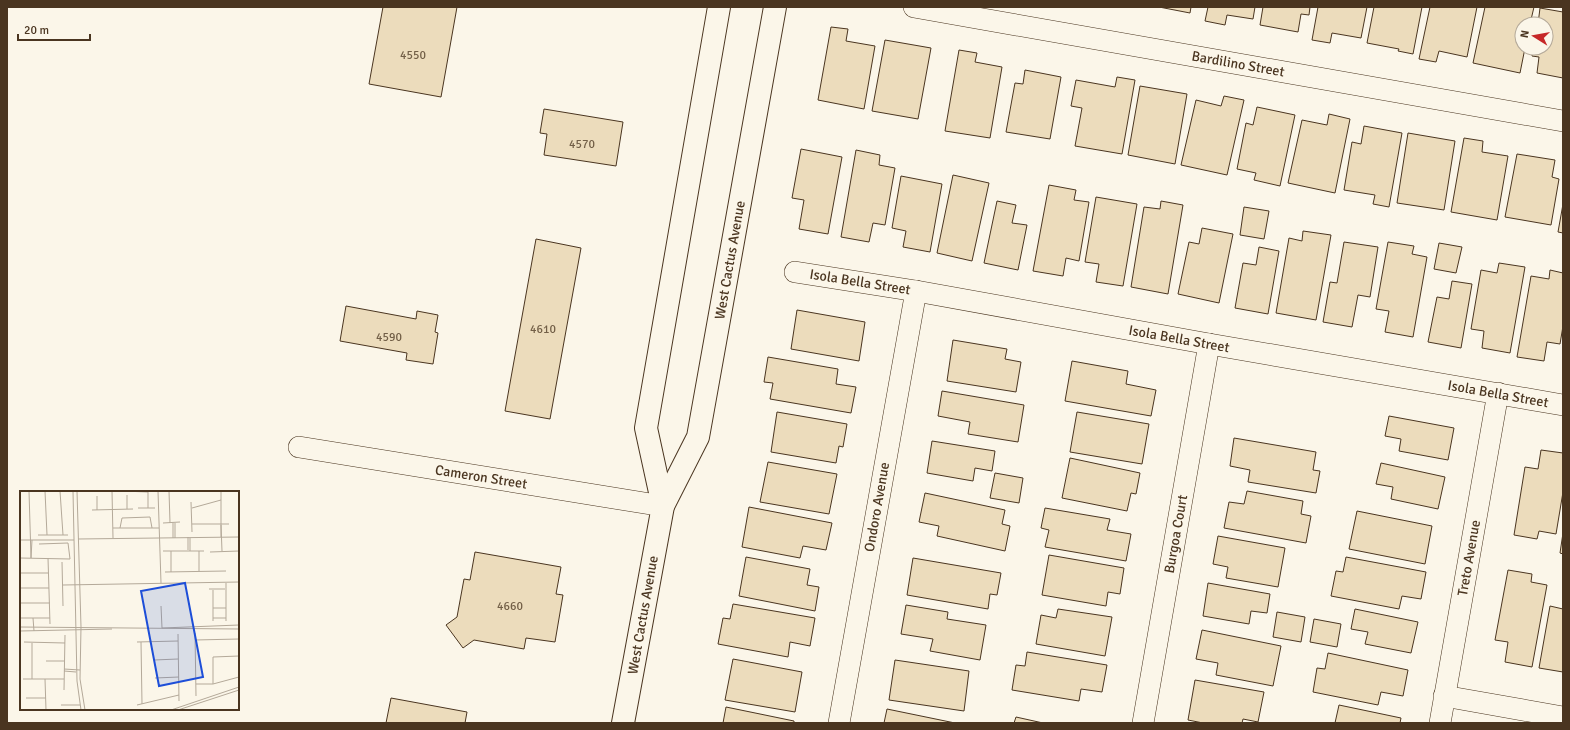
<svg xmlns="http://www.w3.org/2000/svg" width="1570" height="730" font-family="Signika,sans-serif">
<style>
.building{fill:#ecdcbc;stroke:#4a3520}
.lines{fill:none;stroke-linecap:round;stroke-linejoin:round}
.street-casing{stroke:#4a3520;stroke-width:22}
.primary-casing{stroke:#4a3520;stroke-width:24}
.street{stroke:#fbf6e9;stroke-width:21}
.primary{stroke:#fbf6e9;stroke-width:22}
.labels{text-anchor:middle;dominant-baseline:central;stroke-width:3;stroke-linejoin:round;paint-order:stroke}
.number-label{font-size:12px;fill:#725f47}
.street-label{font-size:14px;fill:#4a3520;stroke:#fbf6e9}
.inset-road{fill:none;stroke:#b4a999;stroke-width:1}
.view{fill:#1d4ed8;fill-opacity:0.15;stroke:#1d4ed8;stroke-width:2}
.inset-edge{fill:none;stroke:#4a3520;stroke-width:2}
</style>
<rect width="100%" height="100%" fill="#fbf6e9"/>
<g class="building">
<polygon points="383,7 457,7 441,97 369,84"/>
<polygon points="1159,7 1191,7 1190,13"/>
<polygon points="1208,7 1255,7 1253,19 1227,15 1225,25 1205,21"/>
<polygon points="1263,7 1310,7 1309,15 1301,14 1298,32 1260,25"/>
<polygon points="1318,7 1367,7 1361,38 1332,33 1330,43 1312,40"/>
<polygon points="1374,7 1422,7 1413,54 1398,51 1399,49 1367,43"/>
<polygon points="1430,7 1477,7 1467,57 1439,51 1436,62 1419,59"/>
<polygon points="1485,7 1534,7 1530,24 1522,24 1522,48 1525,48 1520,73 1473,63"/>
<polygon points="1540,8 1563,12 1563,78 1537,73 1539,57 1532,56 1533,48 1546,48 1546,24 1538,24"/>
<polygon points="831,27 848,29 846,41 875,46 864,109 818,100"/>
<polygon points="885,40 931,48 918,119 872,111"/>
<polygon points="959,50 977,53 975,62 1002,67 990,138 945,131"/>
<polygon points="1025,70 1061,77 1050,139 1006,132 1015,83 1023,84"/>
<polygon points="1117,77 1135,80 1122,154 1075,146 1082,108 1071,106 1076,80 1115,87"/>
<polygon points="1140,86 1187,94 1175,164 1128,155"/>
<polygon points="1224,96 1244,100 1227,175 1181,165 1196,100 1221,106"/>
<polygon points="1257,107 1295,115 1280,186 1254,180 1256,173 1237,169 1246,123 1253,125"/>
<polygon points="544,109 623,122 616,166 544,155 547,134 540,133"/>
<polygon points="1329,114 1350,119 1335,193 1288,183 1302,120 1327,125"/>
<polygon points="1364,126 1402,133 1389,207 1373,204 1375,195 1344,190 1352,142 1361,144"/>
<polygon points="1408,133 1455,141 1444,210 1397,203"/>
<polygon points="1464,138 1483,141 1482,152 1508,156 1497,220 1451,212"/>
<polygon points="801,149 842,157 828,234 799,229 804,200 792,198"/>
<polygon points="856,150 880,155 879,165 895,168 885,225 873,223 869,242 841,237"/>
<polygon points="1517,154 1555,160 1552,177 1559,179 1551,225 1505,217"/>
<polygon points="953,175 989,183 972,261 937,253"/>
<polygon points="901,176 942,184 930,252 903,247 906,231 892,228"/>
<polygon points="1049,185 1076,190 1074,200 1089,202 1079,261 1066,258 1063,276 1033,271"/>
<polygon points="1096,197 1137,204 1123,286 1096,282 1099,264 1085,262"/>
<polygon points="997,201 1016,205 1012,223 1027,225 1018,270 984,263"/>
<polygon points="1161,201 1183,205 1168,294 1131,287 1144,207 1160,209"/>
<polygon points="1563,204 1563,233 1558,232"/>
<polygon points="1244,207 1269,211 1264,239 1240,235"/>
<polygon points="1202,228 1233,234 1219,303 1178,294 1189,242 1199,244"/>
<polygon points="1303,231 1331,235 1316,320 1276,313 1289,238 1302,241"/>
<polygon points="536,239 581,248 550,419 505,411"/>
<polygon points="1344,242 1378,247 1370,297 1358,295 1352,327 1323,322 1330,282 1337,283"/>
<polygon points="1388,242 1414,246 1412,254 1427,257 1413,337 1385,332 1389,311 1376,309"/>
<polygon points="1439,243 1462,247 1456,273 1434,269"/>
<polygon points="1259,247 1279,251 1268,314 1235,308 1243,263 1256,265"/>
<polygon points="1499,263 1525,267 1510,353 1482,348 1484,331 1471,329 1481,270 1497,273"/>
<polygon points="1550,270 1563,273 1563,326 1560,344 1547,342 1544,361 1517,357 1531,276 1549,279"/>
<polygon points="1452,281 1472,284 1461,348 1428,342 1437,297 1449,299"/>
<polygon points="346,306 416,319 417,311 438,315 435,332 438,333 433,364 406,360 407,353 340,341"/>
<polygon points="797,310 865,322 859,361 791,349"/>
<polygon points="953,340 1007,349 1005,359 1021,362 1016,392 947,381"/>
<polygon points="768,357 838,369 836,384 856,387 851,413 770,399 773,383 764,382"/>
<polygon points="1072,361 1128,371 1126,384 1156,390 1151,416 1065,401"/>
<polygon points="942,391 1024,405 1018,442 968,434 970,422 938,416"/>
<polygon points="777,412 847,424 843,447 839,446 836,463 771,452"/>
<polygon points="1077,412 1149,424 1142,464 1070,452"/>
<polygon points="1389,416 1454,428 1448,460 1399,451 1401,439 1385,436"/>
<polygon points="1234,438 1316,452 1313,470 1320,471 1316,493 1248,482 1250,470 1230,466"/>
<polygon points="932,441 995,451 992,471 975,468 973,481 927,473"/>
<polygon points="1541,450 1563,453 1563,492 1556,534 1539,531 1537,539 1514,535 1525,467 1538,469"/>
<polygon points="1070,458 1140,473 1136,494 1131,493 1127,511 1062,498"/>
<polygon points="768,462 837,474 829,514 760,502"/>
<polygon points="1381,463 1445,477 1438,509 1391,499 1393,487 1376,484"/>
<polygon points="995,473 1023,478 1019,503 990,498"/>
<polygon points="1247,491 1303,501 1301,514 1311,516 1306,543 1224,528 1229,502 1244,504"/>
<polygon points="925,493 1005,510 1002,524 1010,526 1005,551 937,536 939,526 919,522"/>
<polygon points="749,507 832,523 826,550 803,546 800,558 742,547"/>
<polygon points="1045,508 1110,519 1107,530 1131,534 1126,561 1045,547 1049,530 1041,528"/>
<polygon points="1357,511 1432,526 1425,564 1349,549"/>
<polygon points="1563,533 1563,554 1560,553"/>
<polygon points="1218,536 1285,548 1278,587 1226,578 1228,567 1213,564"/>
<polygon points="475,552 561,567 556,594 563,595 555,642 526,638 524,649 474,640 463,648 446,625 457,617 464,579 470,580"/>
<polygon points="1049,555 1124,568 1120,594 1108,592 1106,606 1042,595"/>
<polygon points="746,557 810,569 807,585 819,587 815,611 739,596"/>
<polygon points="1346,557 1426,572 1421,599 1402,596 1399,609 1331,596 1336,571 1343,572"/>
<polygon points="913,558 1001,573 997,595 990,594 988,609 907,595"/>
<polygon points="1508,570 1532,574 1531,582 1547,585 1532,667 1505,662 1508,642 1495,640"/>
<polygon points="1208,583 1270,594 1267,613 1251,611 1249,624 1203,616"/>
<polygon points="733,604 815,618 810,646 790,642 788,657 718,644 723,618 730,619"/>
<polygon points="906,605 948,612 947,619 986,625 980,660 930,651 933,639 901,634"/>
<polygon points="1550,606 1563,609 1563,672 1539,668"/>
<polygon points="1058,609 1112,617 1105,656 1036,644 1041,615 1056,618"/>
<polygon points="1355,609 1418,622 1411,653 1365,644 1368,632 1351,629"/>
<polygon points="1277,612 1305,617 1301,642 1273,637"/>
<polygon points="1314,619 1341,624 1337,647 1310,642"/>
<polygon points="1202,630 1281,646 1273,686 1216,675 1218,663 1196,659"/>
<polygon points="1027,652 1107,665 1102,692 1081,689 1079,701 1012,690 1016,665 1025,666"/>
<polygon points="1328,653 1408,670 1403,696 1381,692 1378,705 1313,692 1317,668 1325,669"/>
<polygon points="733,659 802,672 795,712 725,700"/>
<polygon points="895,660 969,671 964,711 889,700"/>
<polygon points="1195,680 1264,692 1258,722 1243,719 1242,723 1203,723 1188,720"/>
<polygon points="391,698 467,712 465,723 386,723"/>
<polygon points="1339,705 1401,718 1400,723 1335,723"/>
<polygon points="726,707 794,721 794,723 723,723"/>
<polygon points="887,709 955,723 884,723"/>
<polygon points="1016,717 1043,723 1014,723"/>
</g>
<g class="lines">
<defs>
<g id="street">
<polyline points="914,7 1563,121"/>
<polyline points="795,272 916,291 1209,344 1563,405"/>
<polyline points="299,447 663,506"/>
<polyline points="1444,696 1563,717"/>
<polyline points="839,723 916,291"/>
<polyline points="1143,723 1209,344"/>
<polyline points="1440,723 1498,393"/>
</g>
<g id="primary">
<polyline points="663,506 646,428 719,7"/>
<polyline points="623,723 663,506 698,437 775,7"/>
</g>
</defs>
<use href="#street" class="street-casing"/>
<use href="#primary" class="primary-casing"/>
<use href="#street" class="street"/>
<use href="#primary" class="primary"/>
</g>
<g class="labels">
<g class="number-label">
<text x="413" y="55">4550</text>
<text x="582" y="144">4570</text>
<text x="543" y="329">4610</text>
<text x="389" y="337">4590</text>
<text x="510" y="606">4660</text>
</g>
<g class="street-label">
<text transform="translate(1238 64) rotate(10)">Bardilino Street</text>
<text transform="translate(730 260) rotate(-80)">West Cactus Avenue</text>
<text transform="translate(860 282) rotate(9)">Isola Bella Street</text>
<text transform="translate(1179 339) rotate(10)">Isola Bella Street</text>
<text transform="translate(1498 394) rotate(10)">Isola Bella Street</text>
<text transform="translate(481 477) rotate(9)">Cameron Street</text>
<text transform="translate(877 507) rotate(-80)">Ondoro Avenue</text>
<text transform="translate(1176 534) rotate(-80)">Burgoa Court</text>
<text transform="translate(1469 558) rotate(-80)">Treto Avenue</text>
<text transform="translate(643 615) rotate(-80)">West Cactus Avenue</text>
</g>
</g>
<g transform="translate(20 491)">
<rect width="219" height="219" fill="#fbf6e9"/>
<path class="inset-road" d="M9,0l2,67M25,0l2,44M40,0l3,44M53,0l4,190 4,29M57,0l4,136 -1,52 5,31M92,0l1,47M103,0l25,1M128,0v17M138,0l3,92M149,0l1,32M201,0v46M107,4v14M171,11l1,30M118,17h17M172,17l29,-8M72,19l41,-1M77,19v-14M143,32l17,-1M153,32v15M155,32v15M172,33h37M201,34l1,26M93,37h46M100,37l2,-10 28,-1 2,11M18,44h30M168,46v13M170,47v13M58,48l161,-2M0,49h54M143,60h41M151,60v21M179,60v20M190,61l29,-1M0,67l50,1 -2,-16 -29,1M11,67l1,-18M28,67l2,66M42,71l1,44M145,81l61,-1M0,82h28M43,94l176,-3M0,97h29M189,98h16M193,99v31M0,112h30M141,115l1,22M193,117h13M0,127h30M13,127l1,13M193,127h13M206,130v-38M0,136l219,2M142,137l77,-3M0,140l92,-2M175,142l1,63M158,143l1,67M175,149l44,-1M4,151l41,1M117,151l41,-1M121,151l1,62M134,169l24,-1M26,170h18M44,178l16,1M44,180l12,1M135,187l24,-1M3,188h41M12,188v-36M25,188l1,31M176,193h17l26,-7M193,193v-27l26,-1M44,199l1,-55M6,207h20M41,214h19M117,214l42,-10M151,219l68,-23M158,219l61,-20"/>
<path class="view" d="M165,92l18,94 -44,9 -18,-95z"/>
<rect width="219" height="219" class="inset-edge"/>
</g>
<rect width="1570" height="730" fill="none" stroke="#4a3520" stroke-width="16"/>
<g transform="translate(1534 36) rotate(281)"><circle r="19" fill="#fbf6e9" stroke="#b4a999"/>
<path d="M0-3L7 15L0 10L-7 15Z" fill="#c62828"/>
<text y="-6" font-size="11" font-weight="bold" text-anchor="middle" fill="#4a3520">N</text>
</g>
<path d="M18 34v6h72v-6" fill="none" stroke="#4a3520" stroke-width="2"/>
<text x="24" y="34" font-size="12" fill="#4a3520" stroke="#fbf6e9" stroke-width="3" paint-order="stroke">20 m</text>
</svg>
